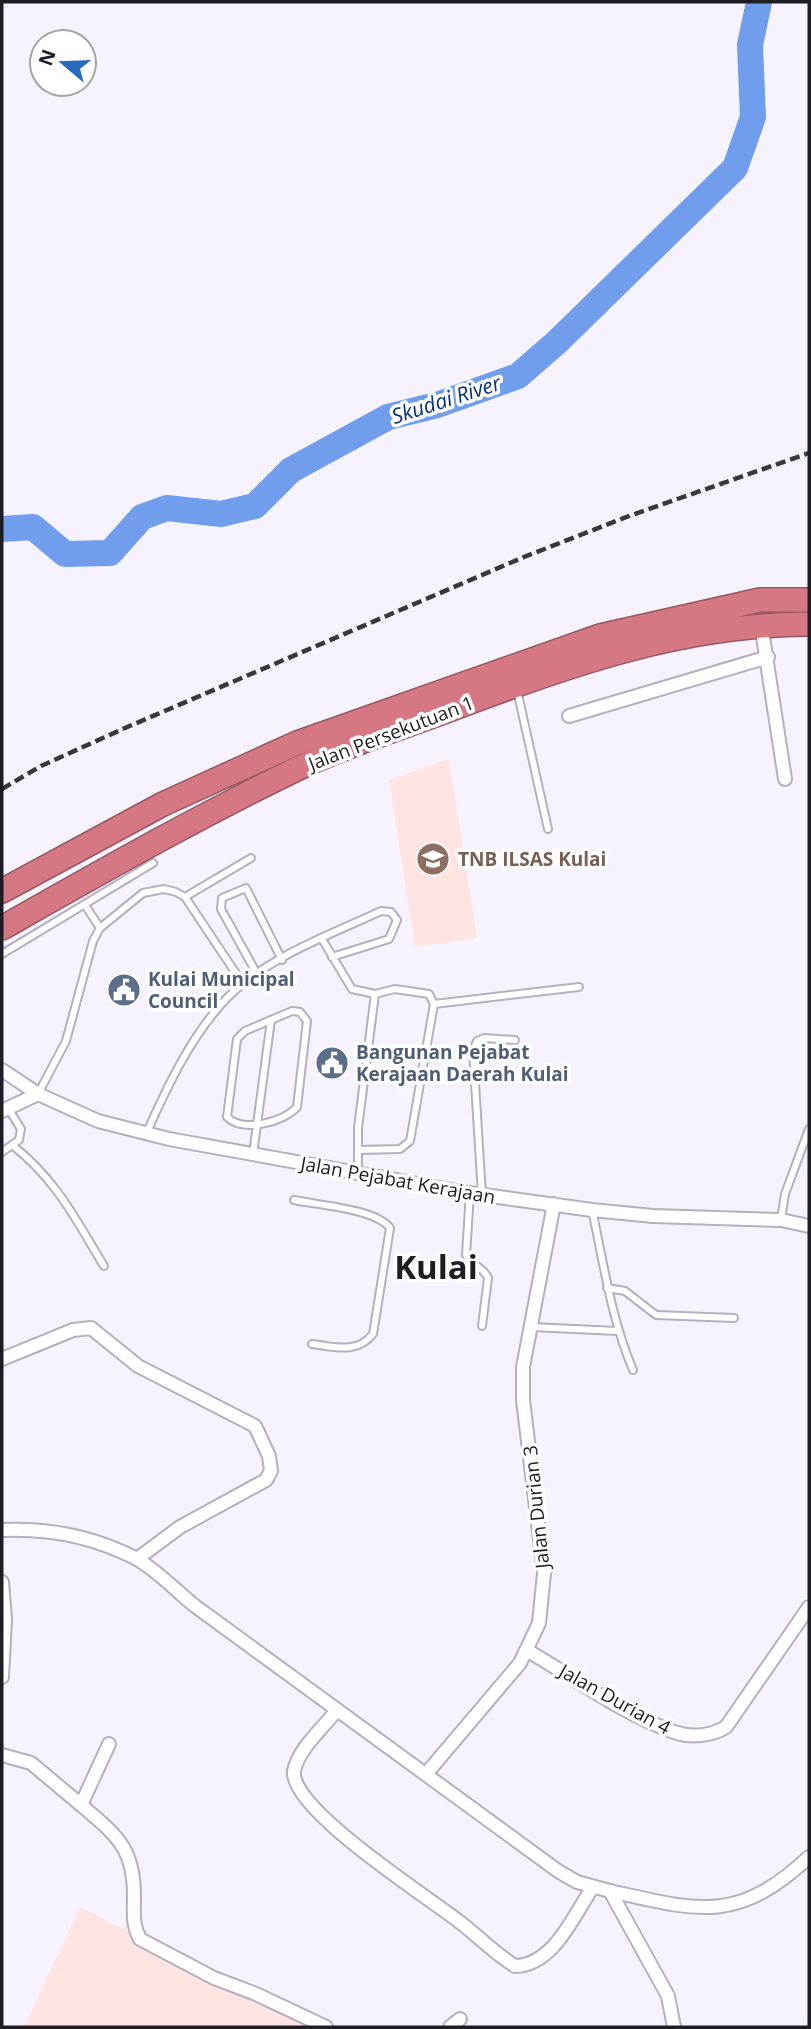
<svg xmlns="http://www.w3.org/2000/svg" width="811" height="2029" font-family="'Open Sans',sans-serif">
<style>
.education{fill:#ffe4e1}
.lines{fill:none;stroke-linecap:round;stroke-linejoin:round}
.river{stroke:#709eed;stroke-width:26}
.lane-casing{stroke:#b5afc1;stroke-width:10}
.street-casing{stroke:#b5afc1;stroke-width:16}
.highway-casing{stroke:#955861;stroke-width:26}
.lane{stroke:#fff;stroke-width:6}
.street{stroke:#fff;stroke-width:12}
.highway{stroke:#d57883;stroke-width:23}
.rail{stroke:#39373d;stroke-width:4.5;stroke-dasharray:10 5;stroke-linecap:butt}
.labels{text-anchor:middle;dominant-baseline:central;stroke-width:7;stroke-linejoin:round;paint-order:stroke}
.street-label{font-size:19px;fill:#1f1d23;stroke:#fff}
.education-label{font-size:19px;font-weight:bold;fill:#785e54;stroke:#fff;text-anchor:start}
.service-label{font-size:19px;font-weight:bold;fill:#4e5e75;stroke:#fff;text-anchor:start}
.water-label{font-size:21px;font-style:italic;fill:#083176;stroke:#fff}
.town-label{font-size:33px;font-weight:bold;fill:#1f1d23;stroke:#fff}
</style>
<rect width="100%" height="100%" fill="#f6f3fe"/>
<g class="education">
<polygon points="449,759 477,938 415,947 389,780"/>
<polygon points="80,1907 316,2027 24,2027"/>
</g>
<g class="lines">
<polyline class="river" points="2,529 33,527 65,554 110,553 142,517 167,508 221,514 255,506 291,470 388,417 437,405 518,376 557,342 735,168 753,117 750,45 759,2"/>
<defs>
<g id="lane">
<polyline points="517,690 548,829"/>
<polyline points="185,897 251,858"/>
<polyline points="85,905 100,928"/>
<polyline points="322,939 352,989 375,994 358,1128 358,1173"/>
<polyline points="2,954 153,863"/>
<polyline points="257,974 221,909 222,898 246,888 282,960"/>
<polyline points="434,1004 579,987"/>
<path d="M292,1011l8,1 7,9 -10,86c-13,15 -54,26 -70,10l10,-78 8,-8z"/>
<polyline points="38,1094 66,1041 93,941 100,928 143,893 164,889 176,892 185,897 243,984"/>
<path d="M147,1132c20,-45 45,-98 80,-134 40,-41 103,-63 154,-87l10,1 6,8 -8,19 -57,18"/>
<path d="M12,1145c44,34 64,75 92,121"/>
<polyline points="358,1150 400,1149 410,1141 434,1004 429,994 395,989 375,994"/>
<polyline points="2,1152 19,1140 21,1129 8,1108"/>
<polyline points="253,1154 271,1020"/>
<path d="M470,1193l-4,62c4,10 17,11 22,23l-6,48"/>
<polyline points="482,1195 473,1051 477,1041 484,1038 515,1040"/>
<path d="M294,1200c24,5 82,9 96,28l-17,106c-16,20 -37,13 -61,10"/>
<path d="M592,1210c12,55 19,108 41,160"/>
<polyline points="781,1220 785,1194 809,1129"/>
<polyline points="607,1288 625,1291 656,1315 734,1318"/>
<polyline points="531,1327 617,1331"/>
</g>
<g id="street">
<polyline points="761,624 785,779"/>
<polyline points="569,716 768,657"/>
<polyline points="2,1070 38,1094 98,1121 169,1139 462,1192 592,1210 653,1216 781,1220 809,1226"/>
<polyline points="2,1111 38,1094"/>
<polyline points="2,1359 73,1330 91,1328 138,1366 255,1426 269,1456 271,1471 266,1480 180,1527 137,1559"/>
<path d="M2,1530c45,-2 92,7 133,28 21,11 41,33 60,48l363,265 19,11 33,9"/>
<polyline points="2,1582 5,1619 2,1677"/>
<path d="M528,1651c47,27 95,63 146,81 17,6 37,4 52,-5l83,-120"/>
<path d="M337,1710c-13,17 -39,39 -43,61 -5,38 137,128 167,152 18,14 34,31 54,43 39,-1 58,-50 78,-79"/>
<polyline points="2,1755 31,1763 81,1805 109,1744"/>
<polyline points="426,1774 520,1663 539,1623 544,1573 523,1400 523,1367 554,1204"/>
<path d="M81,1805c35,30 53,42 53,91 0,15 -2,29 6,43l74,39 42,16 70,33"/>
<polyline points="450,2027 460,2019"/>
<path d="M674,2027l-6,-31 -58,-105c88,20 127,33 199,-34"/>
</g>
<g id="highway">
<polyline points="2,891 163,804 297,743 600,636 760,600 809,600"/>
<path d="M2,928c99,-56 197,-112 299,-161 52,-25 110,-42 164,-63 111,-42 224,-80 344,-80"/>
</g>
</defs>
<use href="#lane" class="lane-casing"/>
<use href="#street" class="street-casing"/>
<use href="#highway" class="highway-casing"/>
<use href="#lane" class="lane"/>
<use href="#street" class="street"/>
<use href="#highway" class="highway"/>
<polyline class="rail" points="2,789 41,766 125,728 524,557 629,516 809,453"/>
</g>
<defs>
<symbol id="university-disc" viewBox="-11 -11 22 22"><circle r="9.5" fill="#8d6e63" stroke="#fff"/><path d="M0-5L7-2L0 1L-7-2ZM-4 1L0 2.5L4 1V4Q0 6-4 4Z" fill="#fff"/></symbol>
<symbol id="civic-disc" viewBox="-11 -11 22 22"><circle r="9.5" fill="#5c6f8a" stroke="#fff"/><path d="M-.6-6.5H3V-4.5H.6V-3L4-1V1h2V6H-6V1h2V-1L-.6-3ZM-1.2 2.5V6h2.4V2.5Z" fill="#fff"/></symbol>
</defs>
<g fill-rule="evenodd">
<use href="#university-disc" x="414" y="840" width="38" height="38"/>
<use href="#civic-disc" x="105" y="971" width="38" height="38"/>
<use href="#civic-disc" x="313" y="1044" width="38" height="38"/>
</g>
<g class="labels">
<g class="street-label">
<text transform="translate(391 733) rotate(-21)">Jalan Persekutuan 1</text>
<text transform="translate(398 1180) rotate(10)">Jalan Pejabat Kerajaan</text>
<text transform="translate(536 1507) rotate(-96)">Jalan Durian 3</text>
<text transform="translate(615 1699) rotate(29)">Jalan Durian 4</text>
</g>
<g class="education-label">
<text x="458" y="859">TNB ILSAS Kulai</text>
</g>
<g class="service-label">
<text x="148" y="979">Kulai Municipal<tspan x="148" dy="22">Council</tspan></text>
<text x="356" y="1052">Bangunan Pejabat<tspan x="356" dy="22">Kerajaan Daerah Kulai</tspan></text>
</g>
<g class="water-label">
<text transform="translate(446 399) rotate(-18)">Skudai River</text>
</g>
<g class="town-label">
<text x="436" y="1266">Kulai</text>
</g>
</g>
<rect width="811" height="2029" fill="none" stroke="#1f1d23" stroke-width="7"/>
<g transform="translate(63 63) rotate(289)"><circle r="33" fill="#ffffff" stroke="#a5a5a7" stroke-width="2"/>
<path d="M0-5L12 26L0 18L-12 26Z" fill="#286abc"/>
<text y="-10" font-size="19" font-weight="bold" text-anchor="middle" fill="#1f1d23">N</text>
</g>
</svg>
